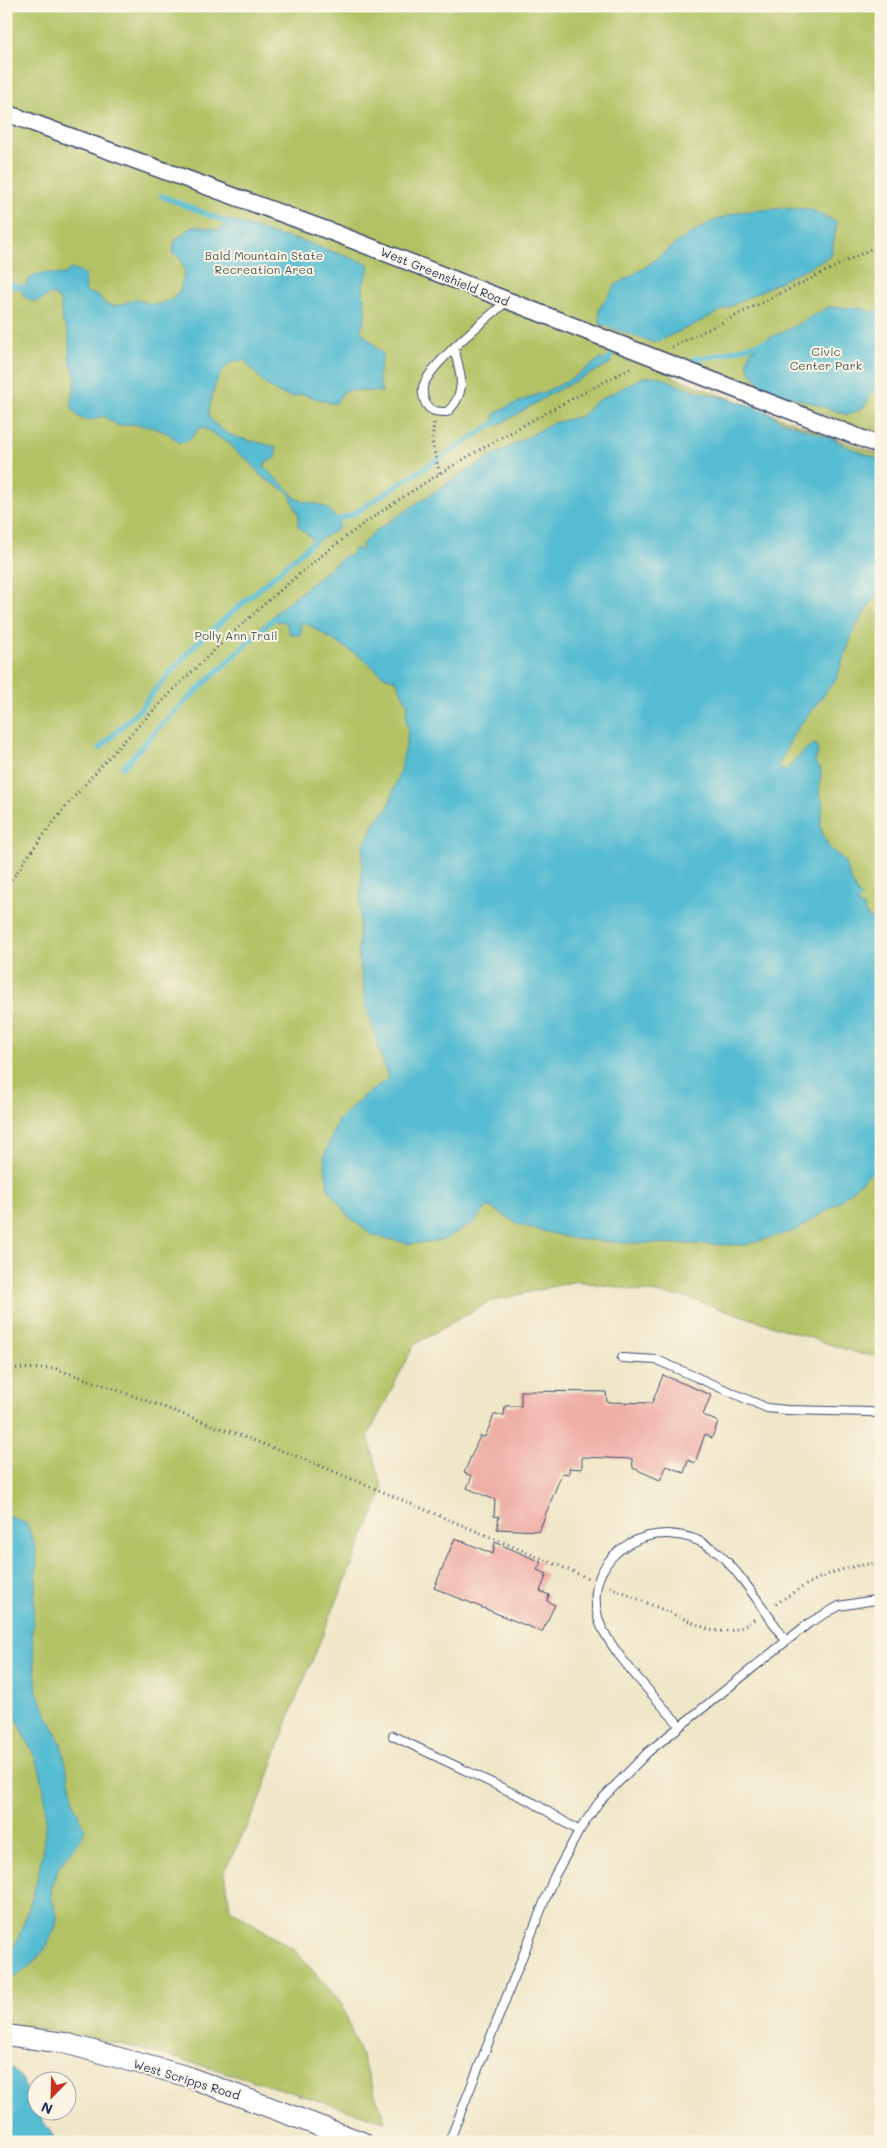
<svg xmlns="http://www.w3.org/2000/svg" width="887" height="2148" font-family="Mali,sans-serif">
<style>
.green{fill:#b2c265;stroke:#667862}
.water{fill:#54bcd1;stroke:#387698}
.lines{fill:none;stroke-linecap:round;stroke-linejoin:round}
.stream{stroke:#54bcd1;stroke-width:5.5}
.building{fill:#eeafa7}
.service-casing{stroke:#3b4a6e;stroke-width:10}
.minor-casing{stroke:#3b4a6e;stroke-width:19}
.tertiary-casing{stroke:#3b4a6e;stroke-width:22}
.path{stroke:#3b4a6e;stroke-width:3;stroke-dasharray:1 4;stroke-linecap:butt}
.service{stroke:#fff;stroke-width:8}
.minor{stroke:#fff;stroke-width:16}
.tertiary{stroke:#fff;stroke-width:20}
.labels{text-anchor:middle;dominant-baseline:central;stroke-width:4;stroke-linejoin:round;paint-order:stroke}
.park-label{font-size:12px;fill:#485b60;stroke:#fcf5e5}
.street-label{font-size:12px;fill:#1b2f5e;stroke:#fcf5e5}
</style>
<rect width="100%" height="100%" fill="#fcf5e5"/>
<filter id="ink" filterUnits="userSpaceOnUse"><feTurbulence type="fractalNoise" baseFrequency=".02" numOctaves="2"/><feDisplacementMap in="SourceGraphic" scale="10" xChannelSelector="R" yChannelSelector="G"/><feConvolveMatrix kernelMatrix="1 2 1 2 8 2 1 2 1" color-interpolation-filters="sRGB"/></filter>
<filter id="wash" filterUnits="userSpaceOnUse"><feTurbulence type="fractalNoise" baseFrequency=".0096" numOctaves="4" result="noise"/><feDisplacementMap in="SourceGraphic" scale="20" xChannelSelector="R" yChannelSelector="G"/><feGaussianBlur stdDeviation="1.12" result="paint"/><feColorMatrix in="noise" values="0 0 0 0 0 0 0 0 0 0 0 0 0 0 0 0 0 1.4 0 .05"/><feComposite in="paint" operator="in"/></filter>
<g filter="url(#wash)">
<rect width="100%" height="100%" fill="#f0e6c8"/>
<path class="green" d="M6,6h875v430l-188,-72 -23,12 211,79v901l-21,-2 -172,-56 -112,-17 -88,21 -74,43 -46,91 15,54 -94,226 -29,84 -36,72 6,37 64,41 47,52 44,119c-124,-37 -249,-82 -379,-97z"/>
<g class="water">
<polygon points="785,208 809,209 837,222 831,256 691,326 654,343 600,324 599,309 616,285 647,266 682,239 711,222 738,212"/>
<path d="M227,219l49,16 29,7 63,22c2,8 -5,15 -5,23 0,19 7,25 -3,43l23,24 -5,23 4,15 -32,-2 -7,2 -8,12 -33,-10 -10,3 -16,-5 -13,-10 -19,-22c-27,-1 -32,36 -36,55 16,26 43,24 68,32v11l-10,4 -2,5c10,10 24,20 31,31 20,10 31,0 44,26l-1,5 -22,13 -19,-17 2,-9 -10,-23 -28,-17 -11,-14 -18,-14 -2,-5c-11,-4 -18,-12 -29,-16l-13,14 -8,2 -11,-9 -17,-7 -19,-3 -14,2 -16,-10c-15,5 -24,8 -32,-11l5,-27 -7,-20v-23l-7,-16 -2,-19 -8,-6c-16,6 -14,14 -30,0 6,-24 21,-22 41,-19l8,-6 14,5 1,18 13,4 6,8 12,2 18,-7 20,6 18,-6 7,-9 5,-20 -6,-13 -7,-4 4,-14 18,-13 27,4z"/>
<polygon points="829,307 862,308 881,317 881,379 864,407 848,415 763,387 751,373 747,362 750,352 768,338 787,330"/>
<path d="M600,359l11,4 -55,28 -59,35 -4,-2 2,-11c20,-11 42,-17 62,-27 16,-7 30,-18 43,-27z"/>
<path d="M655,376c12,2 21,9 32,12 23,8 76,16 92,32l57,20c10,8 32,14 45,20v127l-27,43 -18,49 -42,54 -16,33 7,5 22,-23 9,-4 2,9 -3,8 6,10 -2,23 4,8 -3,23 3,10 7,14 13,10 13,33 6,5 -5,5 2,4 5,1 1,7 13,10 3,21v218l-43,40 -41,27 -52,15 -117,-2 -54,-4 -54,-14 -32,-19 -16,18 -29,16 -33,4 -38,-9 -25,-20 -19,-27 -4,-32 14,-36 23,-22 27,-19 -22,-74 -8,-52 5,-107 15,-28 8,-7 3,-6 13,-41 6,-31 -2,-17 2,-11 -12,-25 -12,-4 -25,-20 -50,-31 -8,-3v13l-11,-1 -4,-12 -9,-1 -4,-4 1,-3 73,-60 4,2 3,-8 7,3 2,-8 11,-11 90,-60 89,-49 29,-7 13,-14 49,-25z"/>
<path d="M6,1515l21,9 9,25 1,14 -5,70 5,59 25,55 13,60 10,22c-4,18 -23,27 -29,45 -10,26 -2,22 1,44 0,7 -3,13 -6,19 -10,22 -25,33 -45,46v-26c10,-8 11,-18 16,-29 17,-46 30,-101 20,-149 -6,-30 -29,-57 -32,-85 -7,-59 -4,-120 -4,-179z"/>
<path d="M6,2064c18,10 20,28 29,45 7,11 15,22 22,33h-44l-7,-6z"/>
</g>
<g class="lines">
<g class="stream">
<polyline points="162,196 226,222"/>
<polyline points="6,278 12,285 24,288"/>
<polyline points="868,316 881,312"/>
<polyline points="694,359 714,356 768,341"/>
<polyline points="607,361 611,357"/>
<polyline points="337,520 353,514 493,424"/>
<polyline points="100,748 141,708 154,691 195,645 314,541"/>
<polyline points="123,767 167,719 274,618"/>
</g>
</g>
<g id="blocks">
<g class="building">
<polygon points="663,1375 711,1395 703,1415 718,1422 712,1438 705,1434 695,1463 688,1460 684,1473 667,1466 660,1480 633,1468 632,1459 582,1457 582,1469 569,1468 569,1474 562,1473 539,1531 497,1529 499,1517 494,1516 495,1500 467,1488 472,1476 464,1473 480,1436 485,1437 494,1415 504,1415 505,1406 521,1406 521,1391 606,1392 607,1402 652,1403"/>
<polygon points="455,1538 493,1554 495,1542 541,1562 537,1570 547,1574 540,1591 549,1595 547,1601 555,1605 542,1632 434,1588"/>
</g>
</g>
</g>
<g filter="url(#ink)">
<use href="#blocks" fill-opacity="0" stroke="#3b4a6e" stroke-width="1"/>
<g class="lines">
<defs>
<g id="service">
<path d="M454,349c7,24 14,44 -7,63 -9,0 -18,0 -22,-10 -2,-6 -3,-10 -2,-15 6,-23 65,-69 84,-86"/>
<polyline points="622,1358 657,1360 767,1408 787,1410 871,1412 881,1415"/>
<path d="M680,1726c-21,-25 -75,-79 -82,-109 -17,-67 62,-106 115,-68 23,16 55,67 73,92"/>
<polyline points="393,1736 534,1803 579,1831"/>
<polyline points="449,2142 554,1877 579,1831 599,1802 648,1752 809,1623 839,1606 881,1599"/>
</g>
<polyline id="minor" points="6,113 332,232 881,446"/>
<polyline id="tertiary" points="6,2035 64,2043 186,2076 362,2142"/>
</defs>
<use href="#service" class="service-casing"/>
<use href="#minor" class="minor-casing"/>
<use href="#tertiary" class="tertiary-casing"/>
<g class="path">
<polyline points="672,347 881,244"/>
<polyline points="434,423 432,442 440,475"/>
<path d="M6,888c42,-64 92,-121 145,-175 55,-57 113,-111 174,-160 92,-73 204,-132 308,-186"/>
<polyline points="6,1368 56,1369 101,1384 309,1461 588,1578"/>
<path d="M610,1587l100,43c19,4 31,-1 46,-12"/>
<path d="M776,1604c35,-24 61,-38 105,-41"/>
</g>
<use href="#service" class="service"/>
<use href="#minor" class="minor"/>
<use href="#tertiary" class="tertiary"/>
</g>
</g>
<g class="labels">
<g class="park-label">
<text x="264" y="255">Bald Mountain State<tspan x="264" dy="14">Recreation Area</tspan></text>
<text x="826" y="351">Civic<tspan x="826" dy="14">Center Park</tspan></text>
<text x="236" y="635">Polly Ann Trail</text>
</g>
<g class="street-label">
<text transform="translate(445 276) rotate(22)">West Greenshield Road</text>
<text transform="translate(187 2079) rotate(17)">West Scripps Road</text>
</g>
</g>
<rect width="887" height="2148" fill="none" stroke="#fcf5e5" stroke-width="25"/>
<g transform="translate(52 2096) rotate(203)"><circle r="24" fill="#fcf5e5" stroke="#a2a6af"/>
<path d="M0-4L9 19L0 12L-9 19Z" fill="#c8321e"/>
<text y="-8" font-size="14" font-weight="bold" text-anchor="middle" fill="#1b2f5e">N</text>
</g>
</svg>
